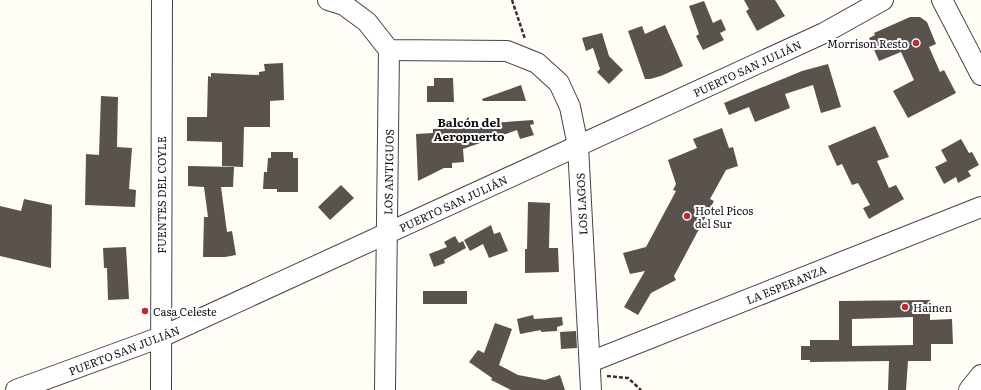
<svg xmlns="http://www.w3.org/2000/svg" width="981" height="390" font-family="Literata,serif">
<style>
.building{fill:#5a524d;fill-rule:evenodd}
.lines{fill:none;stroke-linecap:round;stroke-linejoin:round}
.minor-casing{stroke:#444;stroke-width:22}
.path{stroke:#333;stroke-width:2.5;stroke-dasharray:4 2;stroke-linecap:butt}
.minor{stroke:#fff;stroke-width:20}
.poi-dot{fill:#c4262e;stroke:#fff;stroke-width:1.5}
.labels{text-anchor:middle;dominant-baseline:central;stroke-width:4;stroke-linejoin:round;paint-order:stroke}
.poi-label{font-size:11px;fill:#111;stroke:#fff;text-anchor:start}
.street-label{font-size:11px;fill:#111;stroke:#fff}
.neighbourhood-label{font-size:12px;font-weight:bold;fill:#111;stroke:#fff}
</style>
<rect width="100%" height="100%" fill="#fffdf5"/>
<g class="building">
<polygon points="744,0 775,0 785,16 757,31 746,11 749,9"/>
<polygon points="704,1 713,23 721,19 726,30 720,33 724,40 703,50 696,36 699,34 689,6"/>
<polygon points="910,17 920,17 927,22 936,44 929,47 940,72 944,70 956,93 908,118 893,91 914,80 901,52 879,61 869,38 875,35 874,33"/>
<polygon points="665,25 683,66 661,76 650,79 645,79 628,31 642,26 645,34"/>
<polygon points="602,33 609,56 623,70 609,84 597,72 600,69 593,48 586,51 582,38"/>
<polygon points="283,63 284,100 270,101 270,127 244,127 243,167 222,166 222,142 187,141 187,117 207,117 208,76 211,77 211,73 259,75 259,72 265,71 264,64"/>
<polygon points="828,64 841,107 821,113 813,85 785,94 790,108 755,122 749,107 729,115 724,103 802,71"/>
<polygon points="434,78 453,78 454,102 427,102 427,86 434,86"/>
<polygon points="521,85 526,101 483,101 482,99"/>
<polygon points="101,96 118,97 117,147 132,148 129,189 136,190 135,207 85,205 86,154 99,155"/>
<polygon points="533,120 534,124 530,125 534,135 520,139 517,130 463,149 464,162 452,163 452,168 444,168 418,181 416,134 433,133 433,129 449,128 449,126"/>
<polygon points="875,126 889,157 877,161 889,188 896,185 904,199 869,219 863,208 870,205 858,183 852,185 842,164 837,166 828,146"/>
<polygon points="722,128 729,148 733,147 738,166 726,170 710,199 714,201 674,276 676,280 651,293 638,315 624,307 645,271 630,274 623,253 646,247 676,191 673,190 676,184 668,160 697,148 693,139"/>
<polygon points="961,139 969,153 972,152 979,165 968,171 971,176 958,183 956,177 944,184 935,167 947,161 941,150"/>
<polygon points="271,152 293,152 293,158 298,158 298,192 277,192 277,189 263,189 264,172 267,172 268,158 271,158"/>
<polygon points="188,166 234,167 233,187 221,187 227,232 232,231 236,255 225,257 203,257 204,217 208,217 204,187 188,186"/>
<polygon points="341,185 354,198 330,220 318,207"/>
<polygon points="24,199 52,205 51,268 0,256 0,206 21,211"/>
<polygon points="528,202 550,203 549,248 558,248 559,272 525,273 525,249 527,249"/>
<polygon points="491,225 494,234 500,232 508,251 489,258 483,244 470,251 464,240"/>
<polygon points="455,236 459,243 463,241 466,248 444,260 445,263 434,267 429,254 447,247 444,242"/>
<polygon points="126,247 129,299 108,300 107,268 104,268 103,248"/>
<rect x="423" y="291" width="44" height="13"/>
<path d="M930,300v20l22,-1 1,25h-22v17h-23l-2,29h-18l1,-29 -79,1v-2h-9v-14h9v-6h29v-39zM913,317v28l-61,1v-27z"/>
<polygon points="533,315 534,319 562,317 563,325 557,327 557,331 541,332 541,330 520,334 517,319"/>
<polygon points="495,323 512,329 499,365 518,375 545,380 560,375 565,390 511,390 491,380 492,378 469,362 478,350 484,353"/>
<polygon points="576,331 577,348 561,349 560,332"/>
</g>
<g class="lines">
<defs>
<g id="minor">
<polyline points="328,0 344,5 367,22 389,50 507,51 537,63 559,83 570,107 578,146 591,390"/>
<polyline points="942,0 981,75"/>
<polyline points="590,362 981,207"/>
<polyline points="16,390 161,337 824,33 883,0"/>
<polyline points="161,390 162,0"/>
<polyline points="385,390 389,50"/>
<polyline points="969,390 981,375"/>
</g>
</defs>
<use href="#minor" class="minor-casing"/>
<g class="path">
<polyline points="512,0 525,39"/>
<polyline points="607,376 628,378 641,390"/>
</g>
<use href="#minor" class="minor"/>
</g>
<g class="poi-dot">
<circle cx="916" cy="43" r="4"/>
<circle cx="687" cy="216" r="4"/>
<circle cx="905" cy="307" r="4"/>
<circle cx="145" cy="311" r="4"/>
</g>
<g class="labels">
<g class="poi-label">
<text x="908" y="43" text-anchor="end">Morrison Resto</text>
<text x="695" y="210">Hotel Picos<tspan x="695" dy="13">del Sur</tspan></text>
<text x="913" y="307">Hainen</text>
<text x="153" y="311">Casa Celeste</text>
</g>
<g class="street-label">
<text transform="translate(747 68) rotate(-25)">PUERTO SAN JULIÁN</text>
<text transform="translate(388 172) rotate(-89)">LOS ANTIGUOS</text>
<text transform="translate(161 195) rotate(-90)">FUENTES DEL COYLE</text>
<text transform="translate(453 203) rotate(-25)">PUERTO SAN JULIÁN</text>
<text transform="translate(581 204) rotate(-93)">LOS LAGOS</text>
<text transform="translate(786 284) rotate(-22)">LA ESPERANZA</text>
<text transform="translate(124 350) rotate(-21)">PUERTO SAN JULIÁN</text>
</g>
<g class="neighbourhood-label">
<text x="469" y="122">Balcón del<tspan x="469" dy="14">Aeropuerto</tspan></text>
</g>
</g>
</svg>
